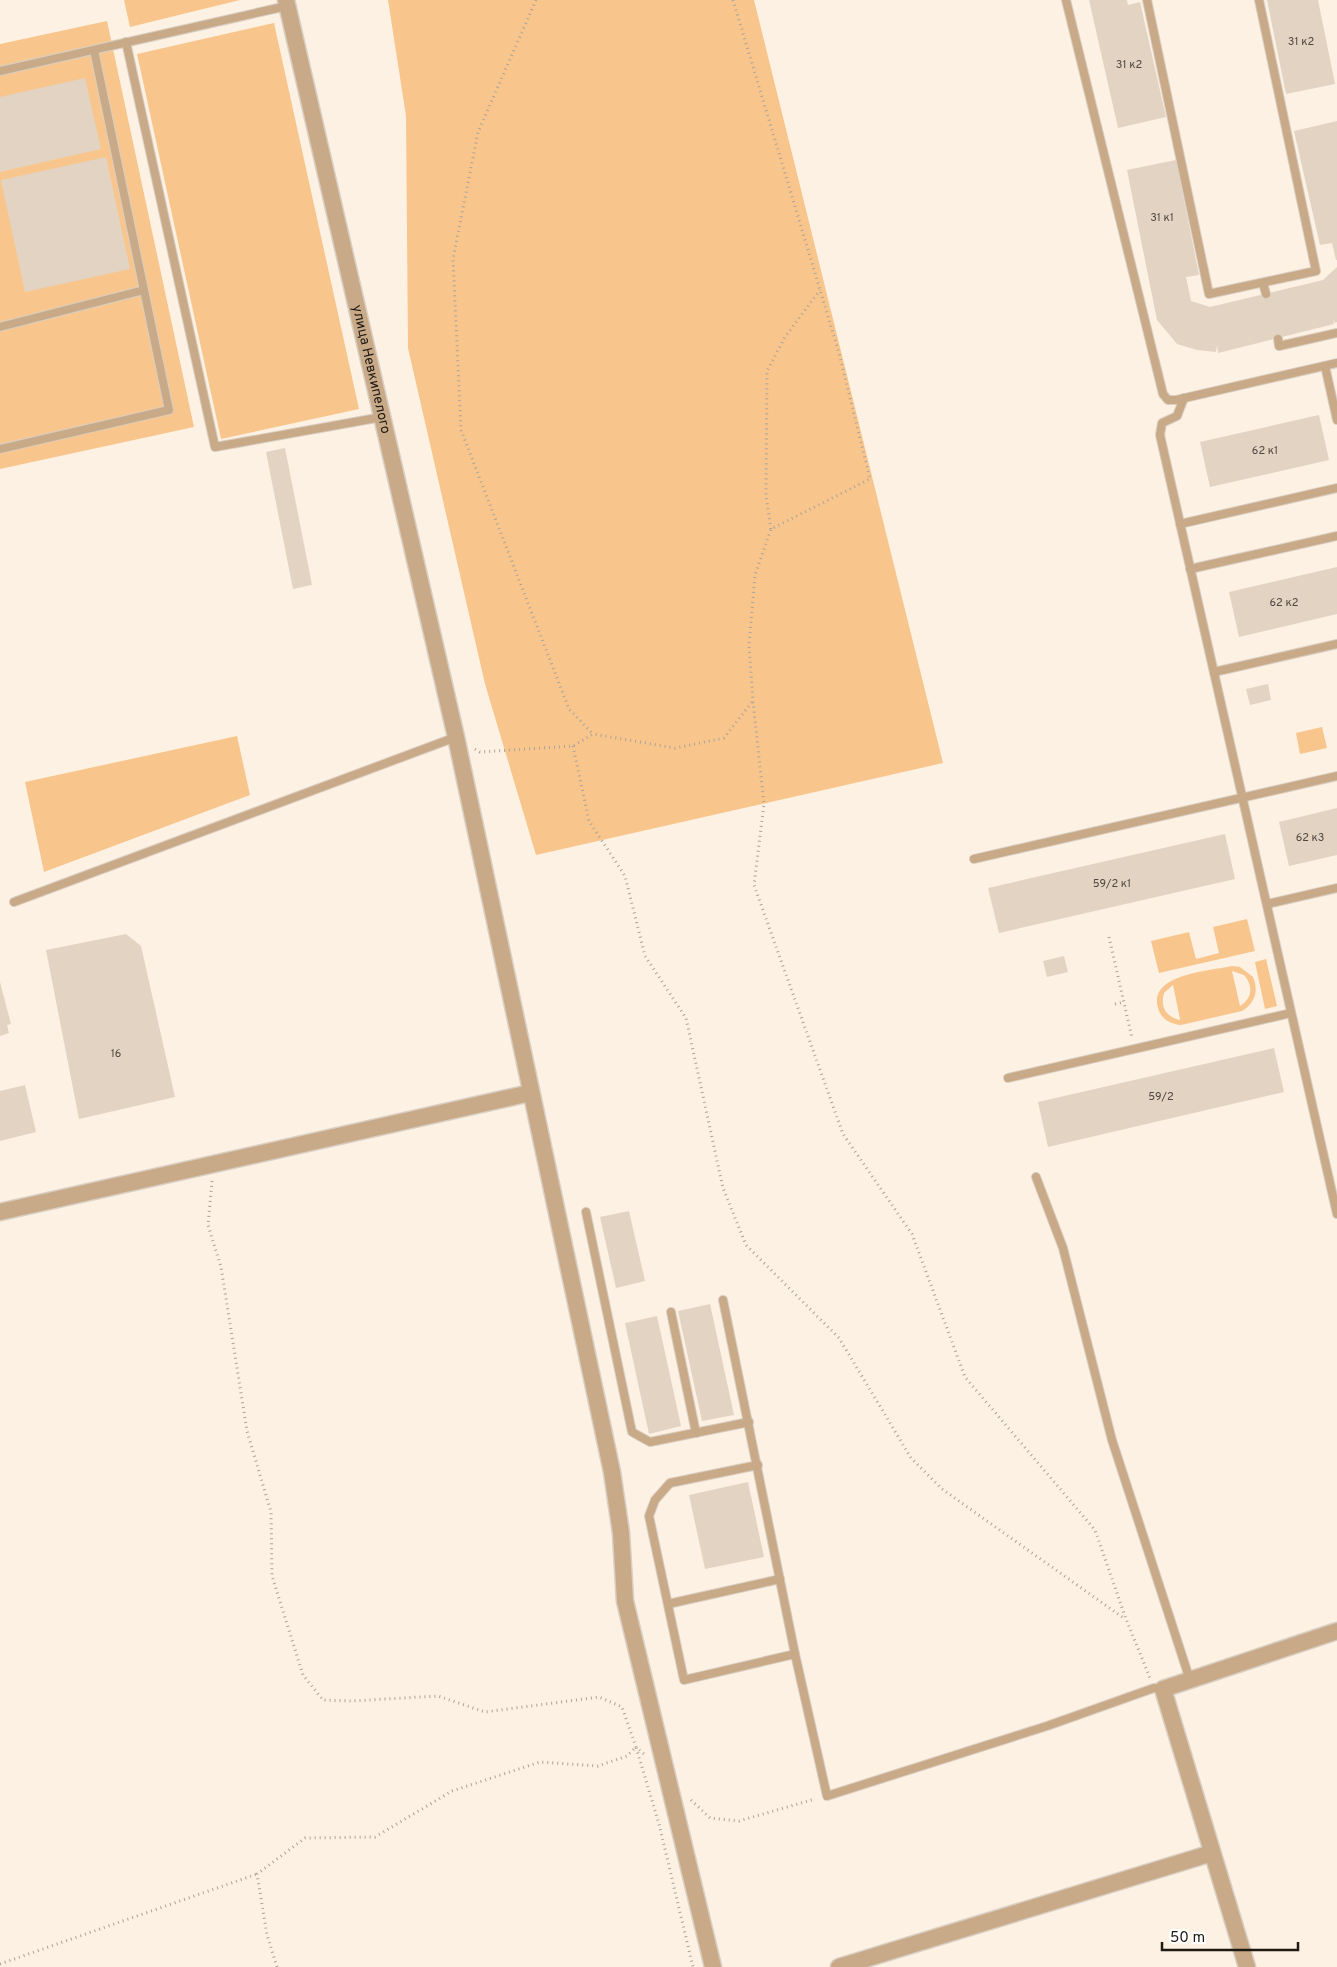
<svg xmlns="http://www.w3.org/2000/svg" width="1337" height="1967" font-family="Overpass,sans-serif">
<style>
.green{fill:#f8c68c;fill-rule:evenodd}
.building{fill:#e3d3c2}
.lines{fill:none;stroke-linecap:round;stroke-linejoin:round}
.service-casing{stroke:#d9cec2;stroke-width:10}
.minor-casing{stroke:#d9cec2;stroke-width:19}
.path{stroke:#aca297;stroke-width:3;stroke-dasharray:1 4;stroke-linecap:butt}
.service{stroke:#c8aa88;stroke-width:8}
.minor{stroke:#c8aa88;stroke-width:16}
.labels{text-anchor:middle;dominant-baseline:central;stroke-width:5;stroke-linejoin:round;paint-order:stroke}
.number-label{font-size:11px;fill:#50483f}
.street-label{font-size:14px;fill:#1f1913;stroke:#fff}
</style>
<rect width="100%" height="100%" fill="#fdf1e3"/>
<g class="green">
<polygon points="124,0 240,0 130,27"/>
<polygon points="388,0 754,0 943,763 536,855 485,684 408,348 406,116"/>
<polygon points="107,21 194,427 0,469 0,44"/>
<polygon points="274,23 359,409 221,439 137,54"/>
<polygon points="1322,727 1327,748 1300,754 1296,733"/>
<polygon points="237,736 250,795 44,872 25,782"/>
<polygon points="1247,919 1255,951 1159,973 1151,941 1189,932 1196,959 1219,953 1213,927"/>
<polygon points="1266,959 1277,1006 1265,1009 1255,962"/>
<path d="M1232,966l8,1 13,10c6,14 2,26 -11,34l-61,14c-11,-1 -20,-6 -23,-17 -10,-34 52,-37 74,-42zM1232,971l12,4c9,10 9,23 -4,31zM1173,985l7,34v1c-14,-3 -20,-13 -16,-27z"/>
</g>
<g class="building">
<polygon points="1089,0 1127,0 1128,5 1140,2 1166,117 1118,128"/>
<polygon points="1267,0 1318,0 1335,84 1286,94"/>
<polygon points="85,78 101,149 0,172 0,97"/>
<polygon points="1337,121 1337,260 1336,260 1332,243 1320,245 1294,131"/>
<polygon points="106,157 130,269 25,292 1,180"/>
<polygon points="1176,160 1199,275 1186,277 1191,301 1210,307 1323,280 1337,267 1337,322 1335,323 1333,319 1334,324 1218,353 1217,345 1216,352 1197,350 1177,344 1157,320 1127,170"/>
<polygon points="1319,415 1329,460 1210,487 1200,442"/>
<polygon points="285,448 312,585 293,589 266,452"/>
<polygon points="1337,567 1337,614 1239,637 1229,592"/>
<polygon points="1268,684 1271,700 1250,705 1246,689"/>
<polygon points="1337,808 1337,855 1289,866 1279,822"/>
<polygon points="1225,834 1235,879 999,933 988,888"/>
<polygon points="126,934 141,946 175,1097 79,1119 46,950"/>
<polygon points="1064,956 1068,972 1047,977 1043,961"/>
<polygon points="0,982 11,1024 7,1025 9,1033 0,1036"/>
<polygon points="1274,1048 1284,1092 1048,1147 1038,1102"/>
<polygon points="25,1085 36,1132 0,1141 0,1091"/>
<polygon points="629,1211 645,1281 616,1288 600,1217"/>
<polygon points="710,1304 734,1415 702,1421 678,1311"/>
<polygon points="657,1316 681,1426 649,1434 625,1323"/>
<polygon points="748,1482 764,1557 705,1569 689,1495"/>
</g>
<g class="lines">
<defs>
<g id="service">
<polyline points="1066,0 1163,394 1168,400 1176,400 1337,363"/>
<polyline points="1147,0 1209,294 1316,271 1259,0"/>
<polyline points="126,42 215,447 382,417"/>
<polyline points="0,71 287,6"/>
<polyline points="1263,283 1266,294"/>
<polyline points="0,327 144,290"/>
<polyline points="1278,339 1279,346 1337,333"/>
<polyline points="1325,366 1337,420"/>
<polyline points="1184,398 1177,416 1162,423 1160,435 1337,1214"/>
<polyline points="0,449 169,410 94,50"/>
<polyline points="1180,524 1337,488"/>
<polyline points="1190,569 1337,536"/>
<polyline points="1214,672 1337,644"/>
<polyline points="974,859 1337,776"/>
<polyline points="14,902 456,737"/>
<polyline points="1267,904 1337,888"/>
<polyline points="1008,1078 1291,1013"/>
<polyline points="1036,1177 1063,1248 1112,1440 1190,1680"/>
<polyline points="586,1212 632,1432 650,1442 749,1422"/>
<polyline points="723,1300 795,1654"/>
<polyline points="671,1312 696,1433"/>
<polyline points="758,1465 670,1483 655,1500 649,1516 684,1680 795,1654 827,1796 1047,1726 1154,1688 1163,1689"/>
<polyline points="668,1604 780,1579"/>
</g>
<g id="minor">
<path id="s1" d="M286,0l170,737 156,735 9,61 4,68 88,366"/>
<polyline points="0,1212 530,1093"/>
<polyline points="839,1967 1212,1853"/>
<polyline points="1247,1967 1163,1689 1337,1631"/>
</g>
</defs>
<use href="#service" class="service-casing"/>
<use href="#minor" class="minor-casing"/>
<g class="path">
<polyline points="536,0 478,132 453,259 461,430 569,709 593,734"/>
<polyline points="733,0 839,353 870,479 771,529 755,575 749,645 753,701 764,804 754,885 843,1134 912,1234 965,1377 1095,1530 1126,1619 1150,1678"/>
<polyline points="771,529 766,496 767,371 785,337 820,290"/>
<polyline points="573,746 589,821 625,876 645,956 686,1018 723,1188 746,1245 839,1338 911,1458 942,1489 1125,1619"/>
<polyline points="475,749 480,752 573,746 593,734 675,748 724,738 752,702"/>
<polyline points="1109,937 1132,1038"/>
<polyline points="1115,1004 1124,1002"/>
<polyline points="212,1181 208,1225 221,1267 247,1431 271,1512 272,1576 303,1675 323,1700 351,1701 438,1696 485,1712 599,1697 622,1707 636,1747 644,1754"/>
<polyline points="691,1800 710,1818 739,1821 815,1799"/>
<polyline points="0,1964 257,1874"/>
<polyline points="277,1967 267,1935 257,1874 305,1838 375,1837 452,1791 540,1762 598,1766 627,1756 636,1747 659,1824 693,1967"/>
</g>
<use href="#service" class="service"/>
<use href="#minor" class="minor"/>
</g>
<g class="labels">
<g class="number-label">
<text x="1301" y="42">31 к2</text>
<text x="1129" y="65">31 к2</text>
<text x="1162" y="218">31 к1</text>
<text x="1265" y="451">62 к1</text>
<text x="1284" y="603">62 к2</text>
<text x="1310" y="838">62 к3</text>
<text x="1112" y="884">59/2 к1</text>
<text x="116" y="1054">16</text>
<text x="1161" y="1097">59/2</text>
</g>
<g class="street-label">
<text stroke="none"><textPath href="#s1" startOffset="379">улица Невкипелого</textPath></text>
</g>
</g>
<path d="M1162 1942v8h136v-8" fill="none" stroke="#1f1913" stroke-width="2.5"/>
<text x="1170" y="1942" font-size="15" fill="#1f1913" stroke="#ffffff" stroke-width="4" paint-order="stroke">50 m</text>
</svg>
